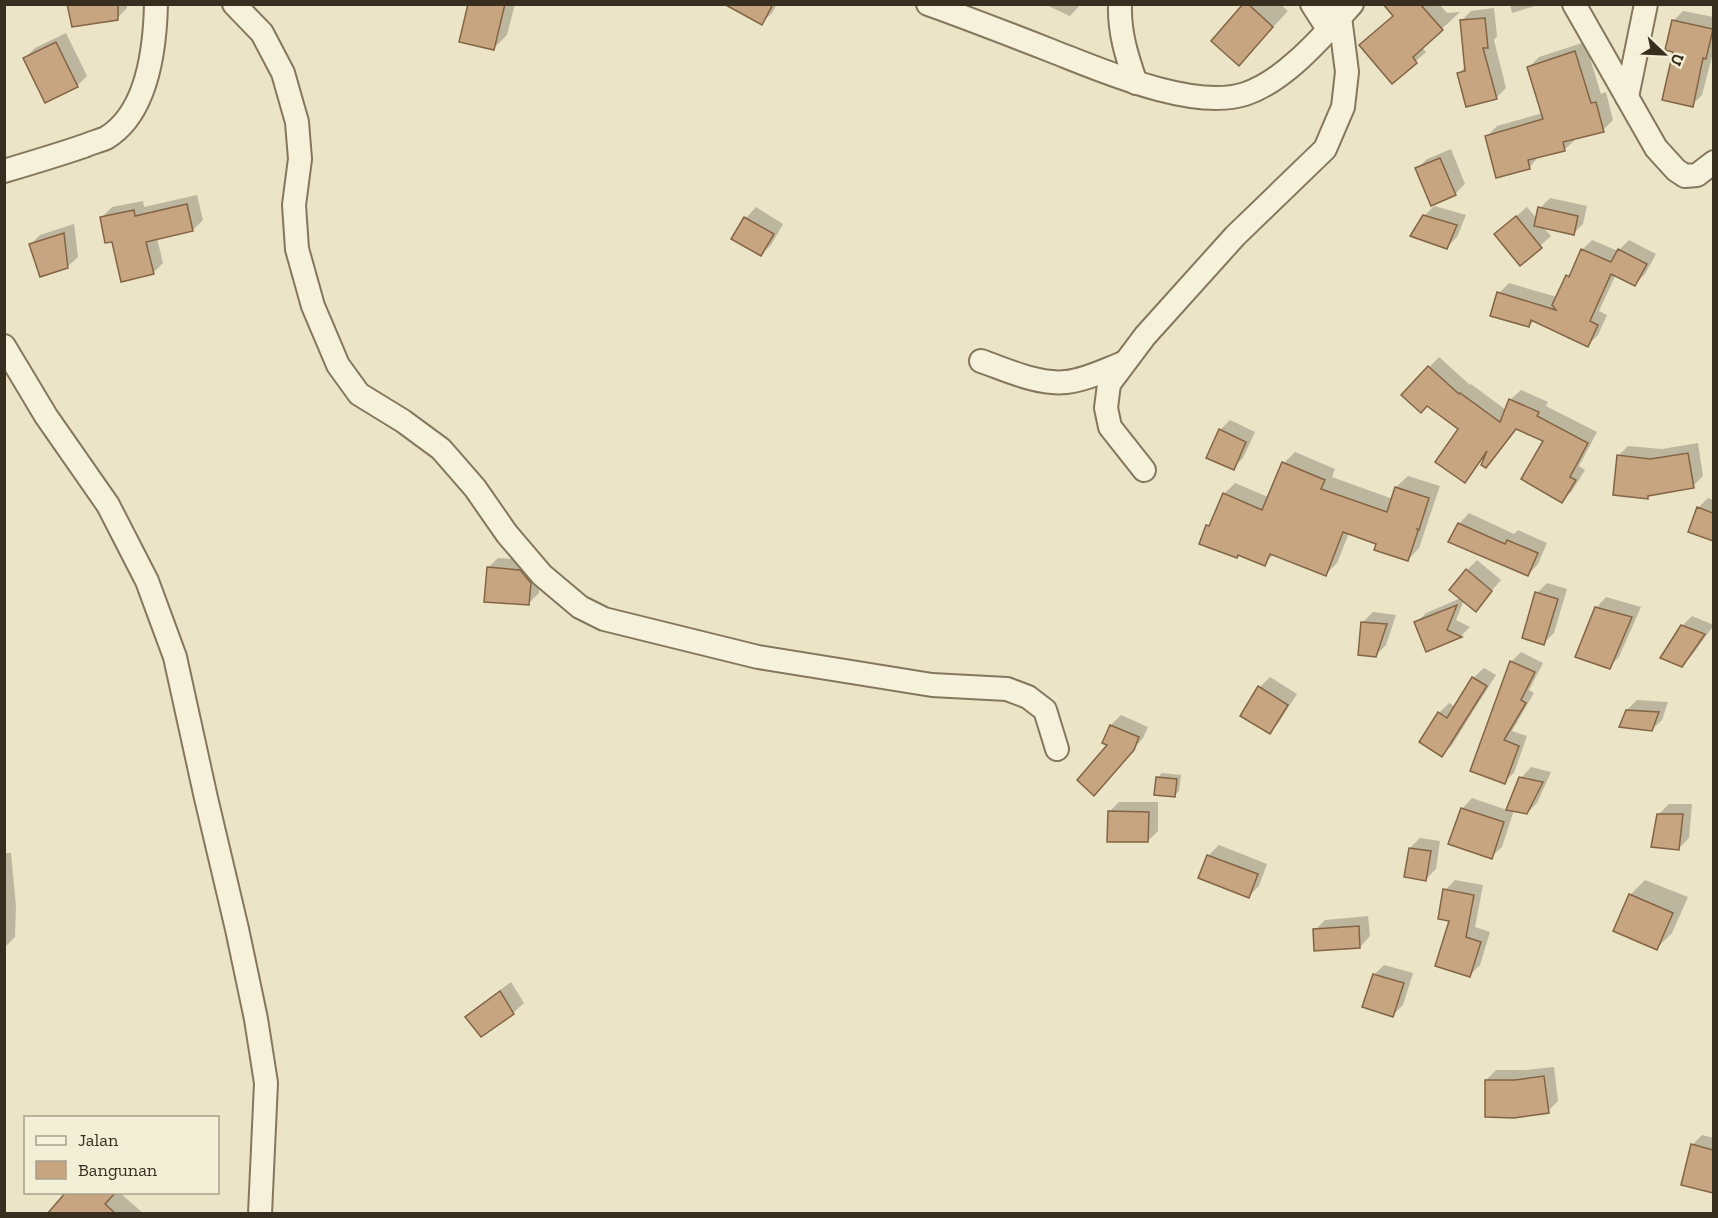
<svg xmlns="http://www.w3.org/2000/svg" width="1718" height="1218" font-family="'Zilla Slab',serif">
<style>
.shadow{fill:#0003}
.building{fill:#c6a580;stroke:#836545;stroke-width:1.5}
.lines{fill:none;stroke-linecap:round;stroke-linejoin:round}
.minor-casing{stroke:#85775e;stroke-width:26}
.minor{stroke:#f6f1da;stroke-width:22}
</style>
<rect width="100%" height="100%" fill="#ebe4c7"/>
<g class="shadow">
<polygon points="69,4 127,4 127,8 117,18"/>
<polygon points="469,4 515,4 507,35 494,48"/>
<polygon points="733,4 777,4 772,13 762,23"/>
<polygon points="1044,4 1081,4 1070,16"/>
<polygon points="1245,4 1280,4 1288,11 1239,64"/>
<polygon points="1388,4 1439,4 1447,13 1460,12 1422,47 1426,52 1392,82 1395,15"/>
<polygon points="1510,4 1541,4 1512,13"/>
<polygon points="1494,8 1497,36 1494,40 1506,88 1496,98 1459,73 1466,66 1461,21 1471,11"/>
<polygon points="1683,11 1714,17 1714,49 1702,95 1692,105 1675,50 1673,21"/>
<polygon points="66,33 87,76 77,86 25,58 35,48"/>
<polygon points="1585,42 1601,94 1606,92 1613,120 1603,130 1574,138 1575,140 1564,150 1539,156 1529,168 1487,136 1497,126 1543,113 1529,67 1539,57"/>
<polygon points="1451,149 1465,184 1455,194 1417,169 1427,159"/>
<polygon points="197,195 203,220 193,230 157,238 163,263 153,273 113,240 102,217 112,207 143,201 144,207"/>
<polygon points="1550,198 1587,206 1583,224 1573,234 1543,227 1551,236 1520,264 1496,234 1527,207 1537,219 1540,208"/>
<polygon points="1434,206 1466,215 1457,237 1447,247 1424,216"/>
<polygon points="756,207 783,224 771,245 760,255 733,238 746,218"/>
<polygon points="74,224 78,257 67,267 30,245 40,235"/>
<polygon points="1592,240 1618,251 1629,240 1656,254 1645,274 1635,284 1616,274 1599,311 1607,315 1598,335 1588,345 1535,320 1529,326 1499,293 1509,283 1557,297 1567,276 1574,269 1582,250"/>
<polygon points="1439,357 1470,385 1471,384 1506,410 1510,400 1521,390 1548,402 1546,406 1597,432 1579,466 1585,470 1572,491 1562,501 1545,440 1517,428 1496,456 1486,466 1485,456 1465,481 1460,429 1427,404 1403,395"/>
<polygon points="1230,420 1255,432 1243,458 1233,468 1220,430"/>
<polygon points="1698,443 1703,476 1693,486 1651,494 1647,497 1618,456 1628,446 1662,449"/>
<polygon points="1295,452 1335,469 1332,477 1393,499 1396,487 1408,476 1440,486 1419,548 1408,560 1378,543 1349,533 1337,563 1326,574 1274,554 1264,564 1208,526 1213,521 1224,494 1235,483 1268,497 1284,463"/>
<polygon points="1708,498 1714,500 1714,540 1690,532 1698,508"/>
<polygon points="1469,513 1514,534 1518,530 1547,543 1538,564 1528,575 1459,524"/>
<polygon points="498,558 530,560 540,572 539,593 528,604 488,568"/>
<polygon points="1477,560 1501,580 1475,610 1464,600 1456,620 1470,627 1461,636 1427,650 1416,623 1426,613 1461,598 1467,570"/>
<polygon points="1547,583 1567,589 1554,633 1544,643 1537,593"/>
<polygon points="1606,597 1641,607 1619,657 1609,667 1596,608"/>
<polygon points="1373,612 1396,615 1386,645 1376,655 1363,622"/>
<polygon points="1692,616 1714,625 1692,655 1682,666 1682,626"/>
<polygon points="1521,652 1543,663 1529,690 1534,693 1512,731 1527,736 1514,773 1504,782 1472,770 1512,661"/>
<polygon points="1484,668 1496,675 1452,745 1442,755 1439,713 1449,703 1456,707 1473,678"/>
<polygon points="1270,677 1297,694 1279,722 1269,732 1260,687"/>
<polygon points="1637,700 1668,702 1662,720 1651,730 1627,710"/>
<polygon points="1121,715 1148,727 1143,738 1104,783 1111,725"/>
<polygon points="1531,767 1551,772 1537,803 1527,813 1514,810 1502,847 1491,857 1462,809 1472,798 1507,810 1521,778"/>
<polygon points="1162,773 1181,775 1179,791 1175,795 1157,778"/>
<polygon points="1119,802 1158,802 1158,831 1148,841 1109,812"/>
<polygon points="1669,804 1692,804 1689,838 1679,848 1659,814"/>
<polygon points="1420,838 1440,841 1436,869 1426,879 1410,848"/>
<polygon points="1219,845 1267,864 1259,886 1249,896 1200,878 1209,855"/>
<polygon points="4,853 11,853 16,906 15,937 5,947"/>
<polygon points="1455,880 1483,885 1475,927 1490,932 1480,965 1470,975 1445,890"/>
<polygon points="1645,880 1688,897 1672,933 1657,948 1630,895"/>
<polygon points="1368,916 1370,936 1360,947 1315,930 1325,920"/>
<polygon points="1384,965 1413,973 1403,1005 1393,1015 1374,975"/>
<polygon points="511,982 524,1003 513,1013 481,1035 467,1017 477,1007"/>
<polygon points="1554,1067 1558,1101 1548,1111 1486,1080 1496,1070 1526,1070"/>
<polygon points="1702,1135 1714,1138 1714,1191 1682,1184 1692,1145"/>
<polygon points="68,1192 119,1192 144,1214 62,1214"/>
</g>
<g class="building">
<polygon points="67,4 118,4 118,20 72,27"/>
<polygon points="468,4 505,4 494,50 459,42"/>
<polygon points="724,4 773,4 762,25"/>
<polygon points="1243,4 1248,4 1273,27 1239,66 1211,41"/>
<polygon points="1383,4 1420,4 1443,30 1413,57 1417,63 1392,84 1359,45 1393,16"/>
<polygon points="1485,18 1488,48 1483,48 1497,99 1466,107 1457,73 1465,71 1460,20"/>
<polygon points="1672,20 1713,29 1706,59 1703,58 1693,107 1662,100 1673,52 1665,50"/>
<polygon points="56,42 78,87 45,103 23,58"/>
<polygon points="1575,51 1591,103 1596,102 1604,132 1563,142 1565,151 1528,160 1530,169 1496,178 1485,136 1543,119 1527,67"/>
<polygon points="1440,158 1456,195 1431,206 1415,168"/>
<polygon points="187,204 193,231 146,242 154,274 121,282 112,242 105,243 100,217 134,210 135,216"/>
<polygon points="1538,207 1578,216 1574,235 1534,226"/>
<polygon points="1423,215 1457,225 1447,249 1410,236"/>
<polygon points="1516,216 1542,248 1520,266 1494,234"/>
<polygon points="744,217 774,234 761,256 731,239"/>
<polygon points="64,233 68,268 40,277 29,244"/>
<polygon points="1581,249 1611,262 1618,249 1647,264 1635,286 1611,274 1590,321 1598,325 1588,347 1531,320 1529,327 1490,316 1497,292 1556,310 1552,305 1566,275 1569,277"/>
<polygon points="1428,366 1459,394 1460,393 1500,422 1509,399 1539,412 1537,416 1588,443 1570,477 1576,480 1562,503 1521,479 1543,441 1516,429 1486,468 1481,465 1487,451 1465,483 1435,462 1458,429 1427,406 1421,413 1401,395"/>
<polygon points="1219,429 1246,442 1234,470 1206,458"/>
<polygon points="1688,453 1694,488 1648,496 1648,499 1613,495 1617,455 1650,459"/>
<polygon points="1282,462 1325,480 1321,489 1387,512 1395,487 1429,498 1419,530 1417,529 1418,531 1408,561 1374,550 1376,544 1343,532 1326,576 1270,554 1265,566 1238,555 1237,558 1199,544 1206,525 1209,526 1223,493 1262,510"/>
<polygon points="1697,507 1713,513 1713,541 1688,532"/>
<polygon points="1458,523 1505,544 1507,540 1538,553 1528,576 1448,542"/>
<polygon points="487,567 520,570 531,583 529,605 484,602"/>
<polygon points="1466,569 1492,591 1476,612 1449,590"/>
<polygon points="1535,592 1558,599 1544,645 1522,638"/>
<polygon points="1457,605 1447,630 1462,637 1426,652 1414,622"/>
<polygon points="1595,607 1632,617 1610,669 1575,657"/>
<polygon points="1361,622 1387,624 1376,657 1358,655"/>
<polygon points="1681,625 1705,634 1682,667 1660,658"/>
<polygon points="1510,661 1535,672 1521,700 1526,703 1504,740 1519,746 1505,784 1470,771"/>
<polygon points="1472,677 1487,686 1442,757 1419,742 1438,712 1447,718"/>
<polygon points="1258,686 1288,705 1270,734 1240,716"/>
<polygon points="1626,710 1659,712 1652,731 1619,727"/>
<polygon points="1110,725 1139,737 1134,750 1094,796 1077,780 1107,745 1102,743"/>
<polygon points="1156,777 1177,779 1175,797 1154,795"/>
<polygon points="1519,777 1543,782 1527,814 1506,810"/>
<polygon points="1461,808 1504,822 1492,859 1448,844"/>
<polygon points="1108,811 1149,812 1148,842 1107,842"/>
<polygon points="1657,814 1683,814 1679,850 1651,847"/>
<polygon points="1409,848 1431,851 1426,881 1404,877"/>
<polygon points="1207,855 1258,874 1249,898 1198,878"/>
<polygon points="1443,889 1474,895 1466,937 1481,942 1470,977 1435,966 1449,921 1438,919"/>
<polygon points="1629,894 1673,913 1657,950 1613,931"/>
<polygon points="1359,926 1360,948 1314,951 1313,929"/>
<polygon points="1373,974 1404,983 1393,1017 1362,1007"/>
<polygon points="500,991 514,1014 481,1037 465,1017"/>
<polygon points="1544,1076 1549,1113 1514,1118 1485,1117 1485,1080 1515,1080"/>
<polygon points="1691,1144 1713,1150 1713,1193 1681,1185"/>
<polygon points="66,1192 116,1192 105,1204 116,1214 47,1214"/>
</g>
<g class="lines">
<defs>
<g id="minor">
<polyline points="234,4 262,33 283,73 297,122 300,159 294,205 297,249 313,306 338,365 359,394 403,421 441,449 475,488 507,534 542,575 580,607 604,619 758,657 932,685 1007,689 1028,697 1045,710 1057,749"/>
<path d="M928,4c42,15 83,31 124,47 49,19 141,60 193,43 40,-13 79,-59 107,-90"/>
<path d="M1120,4c-1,29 7,53 16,79"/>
<polyline points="1312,4 1328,29 1341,33"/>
<polyline points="1574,4 1656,148 1676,170 1685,176 1697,175 1714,162"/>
<polyline points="1627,97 1646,4"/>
<path d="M4,171c27,-8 54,-16 80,-25 7,-3 15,-5 22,-8 42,-25 49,-90 50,-134"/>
<polyline points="4,346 46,416 108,505 147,581 175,657 206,798 237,929 256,1019 266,1083 260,1214"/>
<path d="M981,361c26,9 57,24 85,21 20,-2 39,-12 57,-19"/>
<polyline points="1144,470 1110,427 1106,408 1109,384 1145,336 1235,236 1325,149 1343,107 1347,72 1340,17 1332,4"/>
</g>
</defs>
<use href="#minor" class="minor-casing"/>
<use href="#minor" class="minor"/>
</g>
<rect width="1718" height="1218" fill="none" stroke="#372e20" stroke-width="12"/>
<rect x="24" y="1116" width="195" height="78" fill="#f3eed6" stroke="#a8a18d" stroke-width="1.5"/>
<rect x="36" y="1136" width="30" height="9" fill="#f6f1da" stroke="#a8a18d" stroke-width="1.5"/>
<text x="78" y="1146" font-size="18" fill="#372e20">Jalan</text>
<rect x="36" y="1161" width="30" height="18" fill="#c6a580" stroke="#a8a18d" stroke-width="1.5"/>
<text x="78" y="1176" font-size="18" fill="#372e20">Bangunan</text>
<g transform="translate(1664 54) rotate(113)" stroke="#f3eed6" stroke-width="4.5" paint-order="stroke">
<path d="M0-4.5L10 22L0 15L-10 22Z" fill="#372e20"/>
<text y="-9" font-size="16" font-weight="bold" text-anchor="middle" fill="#372e20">U</text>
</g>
</svg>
